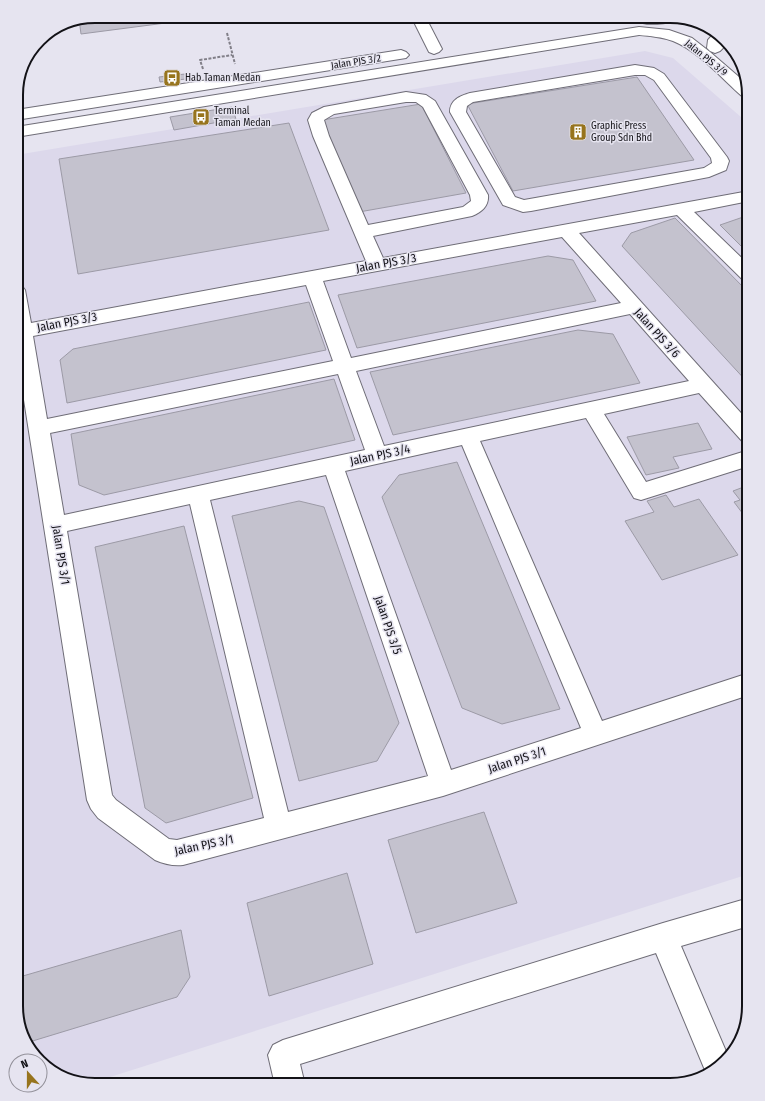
<svg xmlns="http://www.w3.org/2000/svg" width="765" height="1101" font-family="'Fira Sans Condensed',sans-serif">
<style>
.built{fill:#dcd8eb}
.building{fill:#c4c2ce;stroke:#9c9aa6}
.lines{fill:none;stroke-linecap:round;stroke-linejoin:round}
.minor-casing{stroke:#6f6d77;stroke-width:2}
.major-casing{stroke:#6f6d77;stroke-width:2}
.path{stroke:#817f88;stroke-width:2;stroke-dasharray:3 1.5;stroke-linecap:butt}
.minor{fill:#fff;fill-rule:evenodd}
.major{fill:#fff;fill-rule:evenodd}
.labels{text-anchor:middle;dominant-baseline:central;stroke-width:3;stroke-linejoin:round;paint-order:stroke}
.far-street-label{font-size:10px;fill:#131217;stroke:#e6e4f0}
.far-poi-label{font-size:10px;fill:#131217;stroke:#e6e4f0;text-anchor:start}
.street-label{font-size:12px;fill:#131217;stroke:#e6e4f0}
.rim{fill:none;stroke:#131217;stroke-width:2}
</style>
<rect width="100%" height="100%" fill="#e6e4f0"/>
<polygon class="built" points="645,51 673,58 749,124 749,874 88,1084 55,1074 27,1046 16,1006 16,155"/>
<g class="building">
<polygon points="104,16 204,16 204,18 81,34 79,19"/>
<polygon points="185,74 186,79 160,82 159,77"/>
<polygon points="637,77 694,160 513,191 467,104"/>
<polygon points="421,104 466,193 359,212 322,120"/>
<polygon points="232,107 236,119 174,130 170,117"/>
<polygon points="289,123 329,230 78,274 59,159"/>
<polygon points="749,215 749,254 720,225"/>
<polygon points="675,218 749,293 749,384 622,246 631,233"/>
<polygon points="548,256 573,260 596,301 357,348 338,295"/>
<polygon points="309,302 326,350 67,403 60,360 73,349"/>
<polygon points="578,330 613,334 640,383 393,435 370,372"/>
<polygon points="334,379 355,440 104,495 79,485 71,434"/>
<polygon points="698,423 712,449 673,457 679,468 646,475 627,437"/>
<polygon points="457,462 560,709 502,724 462,708 382,497 399,475"/>
<polygon points="749,485 749,522 734,502 740,500 733,491"/>
<polygon points="666,495 674,507 699,499 738,555 662,580 625,521 654,512 647,501"/>
<polygon points="299,501 324,507 399,723 377,761 299,781 232,516"/>
<polygon points="184,526 253,798 166,823 145,808 95,547"/>
<polygon points="484,812 517,903 416,933 388,840"/>
<polygon points="347,873 373,964 269,996 247,903"/>
<polygon points="181,930 190,977 177,997 26,1043 16,1006 16,978"/>
</g>
<g class="lines">
<defs>
<g id="minor">
<polygon points="411,16 425,16 442,49 439,52 434,54 429,52"/>
<path d="M646,16h29l8,3c-7,4 -32,6 -40,4l-2,-3 2,-3z"/>
<polygon points="715,32 723,40 723,48 720,51 715,53 710,51 707,48 708,40"/>
<path d="M635,65l19,3 10,6 63,83 2,4 -3,9 -17,7 -178,34 -8,1 -20,-7 -53,-93c0,-12 10,-16 20,-19zM635,75h10l9,5 57,78 1,5 -8,5 -180,32 -9,-3 -49,-85 1,-6 6,-4z"/>
<path d="M406,92l20,3 9,6 53,94c1,11 -6,17 -16,21l-99,20 10,22 366,-67v10l-55,11 55,53v17l-6,-2 -66,-65 -98,18 170,189v22l-7,-3 -43,-48 -95,21 42,68 103,-32v16l-108,34 -7,-2 -48,-80 -106,23 122,280 147,-48v22l-306,101 -260,69c-10,1 -19,-1 -28,-5l-57,-42 -7,-9 -4,-9 -71,-451v-65l6,2 3,4 6,33 335,-62 -53,-125 -5,-16 4,-7 12,-6zM406,102h10l7,5 47,88 1,6 -8,6 -95,18 -39,-89 -5,-16 10,-6zM562,237l59,66 -270,55 -28,-77zM306,285l27,76 -286,58 -14,-83zM630,314l59,67 -305,65 -28,-75zM338,374l27,76 -301,65 -14,-82zM462,445l119,283 -130,42 -106,-299zM326,475l102,301 -140,36 -78,-312zM190,504l74,314 -87,22 -8,-1 -53,-39 -4,-5 -45,-264z"/>
<polygon points="749,898 749,926 681,946 728,1056 710,1074 707,1075 656,953 300,1064 305,1085 275,1085 268,1055 273,1045 283,1040 663,923"/>
</g>
<g id="major">
<path d="M639,27l30,3 23,8 18,14 36,31 3,16 -6,-2c-21,-18 -43,-45 -70,-56 -11,-4 -23,-5 -34,-6l-623,102v-10z"/>
<polygon points="401,50 406,52 409,55 406,58 16,120 16,110"/>
</g>
</defs>
<use href="#minor" class="minor-casing"/>
<use href="#major" class="major-casing"/>
<g class="path">
<polyline points="227,33 235,64"/>
<polyline points="203,69 200,60 232,55"/>
</g>
<use href="#minor" class="minor"/>
<use href="#major" class="major"/>
</g>
<defs>
<symbol id="bus-square" viewBox="-11 -11 22 22"><rect x="-9" y="-9" width="18" height="18" rx="4" fill="#97741d" stroke="#e6e4f0"/><path d="M-5-6H5V4H4V6H2V4H-2V6H-4V4H-5ZM-3.5-4V0h7V-4ZM-3.5 1.2v1.5H-2V1.2ZM2 1.2v1.5H3.5V1.2Z" fill="#fff"/></symbol>
<symbol id="building-square" viewBox="-11 -11 22 22"><rect x="-9" y="-9" width="18" height="18" rx="4" fill="#97741d" stroke="#e6e4f0"/><path d="M-4-6H4V6H1V3H-1V6H-4ZM-2.5-4.3h1.7v1.8h-1.7ZM.8-4.3h1.7v1.8H.8ZM-2.5-1h1.7V.8h-1.7ZM.8-1h1.7V.8H.8Z" fill="#fff"/></symbol>
</defs>
<g fill-rule="evenodd">
<use href="#bus-square" x="162" y="68" width="20" height="20"/>
<use href="#bus-square" x="191" y="107" width="20" height="20"/>
<use href="#building-square" x="568" y="122" width="20" height="20"/>
</g>
<g class="labels">
<g class="far-street-label">
<text transform="translate(706 58) rotate(39)">Jalan PJS 3/9</text>
<text transform="translate(356 62) rotate(-9)">Jalan PJS 3/2</text>
</g>
<g class="far-poi-label">
<text x="185" y="78">Hab Taman Medan</text>
<text x="214" y="111">Terminal<tspan x="214" dy="12">Taman Medan</tspan></text>
<text x="591" y="126">Graphic Press<tspan x="591" dy="12">Group Sdn Bhd</tspan></text>
</g>
<g class="street-label">
<text transform="translate(386 263) rotate(-10)">Jalan PJS 3/3</text>
<text transform="translate(67 322) rotate(-11)">Jalan PJS 3/3</text>
<text transform="translate(657 333) rotate(48)">Jalan PJS 3/6</text>
<text transform="translate(380 455) rotate(-12)">Jalan PJS 3/4</text>
<text transform="translate(61 555) rotate(81)">Jalan PJS 3/1</text>
<text transform="translate(388 625) rotate(71)">Jalan PJS 3/5</text>
<text transform="translate(517 760) rotate(-18)">Jalan PJS 3/1</text>
<text transform="translate(204 845) rotate(-12)">Jalan PJS 3/1</text>
</g>
</g>
<path d="M0 0H765V1101H0ZM95 23H670A72 72 0 0 1 742 95V1006A72 72 0 0 1 670 1078H95A72 72 0 0 1 23 1006V95A72 72 0 0 1 95 23Z" fill="#e6e4f0" fill-rule="evenodd"/>
<path class="rim" d="M95 23H670A72 72 0 0 1 742 95V1006A72 72 0 0 1 670 1078H95A72 72 0 0 1 23 1006V95A72 72 0 0 1 95 23Z"/>
<g transform="translate(28 1073) rotate(339)"><circle r="19" fill="#e6e4f0" stroke="#929099"/>
<path d="M0-3L7 15L0 10L-7 15Z" fill="#97741d"/>
<text y="-6" font-size="11" font-weight="bold" text-anchor="middle" fill="#131217">N</text>
</g>
</svg>
